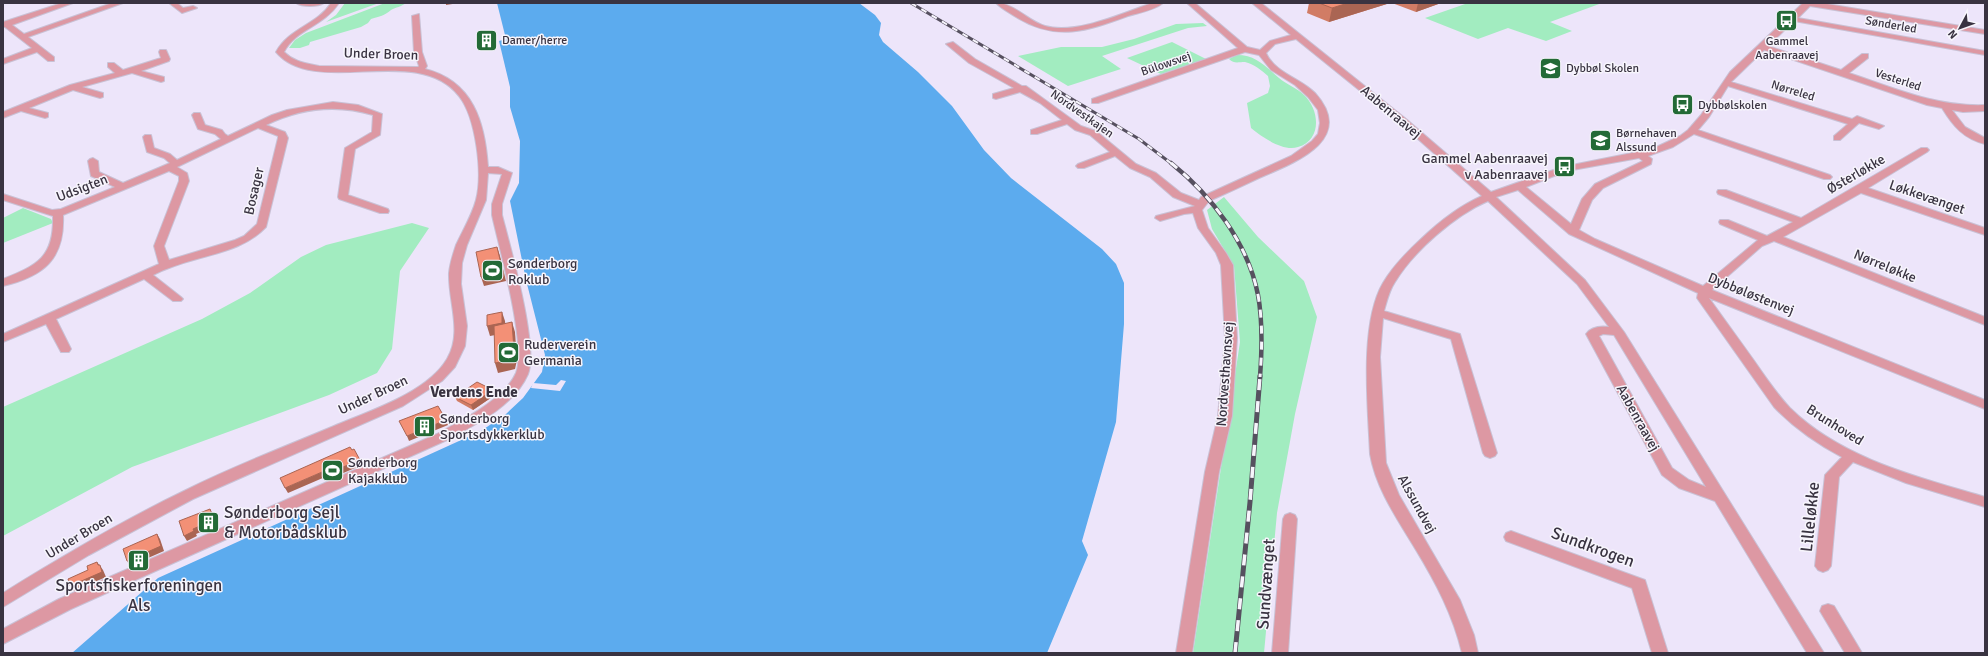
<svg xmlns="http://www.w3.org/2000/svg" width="1988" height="656" font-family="Signika,sans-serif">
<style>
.green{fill:#a2ecc0}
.water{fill:#5cabee}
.pier{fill:#ede5fa}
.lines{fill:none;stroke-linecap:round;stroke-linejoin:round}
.minor-casing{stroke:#c9c1d5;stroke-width:2}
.minor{fill:#dd98a3;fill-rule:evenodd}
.rail-far2-casing{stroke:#56505f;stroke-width:3}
.rail-far1-casing{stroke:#56505f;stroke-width:4.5}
.rail-casing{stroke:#56505f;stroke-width:5}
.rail-far2{stroke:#f7f5fc;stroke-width:2;stroke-dasharray:6;stroke-linecap:butt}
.rail-far1{stroke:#f7f5fc;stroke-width:3;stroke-dasharray:8;stroke-linecap:butt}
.rail{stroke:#f7f5fc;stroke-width:3.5;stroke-dasharray:11;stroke-linecap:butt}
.wall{fill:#d17c65}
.shaded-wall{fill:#aa6553}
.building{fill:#f39076;stroke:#aa6553}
.labels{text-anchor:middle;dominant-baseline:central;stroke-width:3;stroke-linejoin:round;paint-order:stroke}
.far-street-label{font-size:12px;fill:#393341;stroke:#f7f5fc}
.far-poi-label{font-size:12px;fill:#393341;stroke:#f7f5fc;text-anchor:start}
.street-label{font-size:14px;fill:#393341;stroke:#f7f5fc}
.poi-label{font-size:14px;fill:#393341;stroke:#f7f5fc;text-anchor:start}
.neighbourhood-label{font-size:15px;font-weight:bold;fill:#393341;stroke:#f7f5fc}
.near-poi-label{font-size:17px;fill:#393341;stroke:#f7f5fc;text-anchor:start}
.near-street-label{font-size:17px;fill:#393341;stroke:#f7f5fc}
</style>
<rect width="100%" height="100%" fill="#ede5fa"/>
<g class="green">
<polygon points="345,3 379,3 326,22 336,15"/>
<path d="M385,3h21c-5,4 -10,4 -15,7 -7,6 -11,6 -20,9l-3,4 -7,4 -51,15 -1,3 -9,3h-11l6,-8 11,-7z"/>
<polygon points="1468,3 1602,3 1550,22 1572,31 1546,41 1508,28 1478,39 1425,18"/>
<polygon points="1203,23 1207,26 1188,28 1102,56 1121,69 1068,86 1018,56 1061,47 1102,47 1134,39 1176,24"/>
<polygon points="1172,42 1206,59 1161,74 1127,58"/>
<path d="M1237,55c19,0 28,11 42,23 7,6 18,10 25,17 16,15 18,45 -6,52 -15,5 -36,-10 -47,-19l-4,-25 21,-10 2,-7 -2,-10c-7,-6 -14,-12 -23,-14 -7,0 -11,2 -16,-3z"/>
<polygon points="1224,197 1258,237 1304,281 1317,317 1295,414 1277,513 1264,653 1193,653 1240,342 1234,266 1212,229 1207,210"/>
<polygon points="23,208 51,219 53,223 3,243 3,218"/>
<polygon points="412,223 429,228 400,271 392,349 377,373 329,395 132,467 3,536 3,407 202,319 250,293 301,257 326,245"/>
</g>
<polygon class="water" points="497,3 859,3 875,15 881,23 879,35 883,42 918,72 952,106 984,150 1011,178 1102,249 1116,264 1124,283 1124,324 1116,422 1082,541 1088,555 1047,653 72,653 158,578 481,431 506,414 523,398 542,372 545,355 526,280 510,201 519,183 520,141 510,107 510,87 499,41 506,39"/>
<polygon class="pier" points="561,380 566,381 560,391 531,388 533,383 556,385"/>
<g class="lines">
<defs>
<g id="minor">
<polygon points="62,3 73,3 12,25 24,34 112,3 123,3 28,37 54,57 54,61 48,61 37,52 3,64 3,59 32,48 5,27 3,27 3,22"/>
<polygon points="169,3 177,3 183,8 193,6 197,8 182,13"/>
<path d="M296,3h28c-6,4 -22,4 -28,0z"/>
<path d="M331,3h8c-16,24 -43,26 -55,49 10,10 22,11 35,14l99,1 1,-1 -5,-14 -2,-36 7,-2 3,38 5,14 -2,3c48,12 60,53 63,98h10l14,6 -10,31v11c8,31 37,132 26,159 -14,32 -52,50 -81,66l-376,169 -68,35v-15l56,-30 378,-165c25,-14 67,-34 79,-61 11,-27 -17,-126 -24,-158v-11l10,-30 -14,-1 -2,27 -19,45 -5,18 -1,21 6,42 -2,20 -10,21 -13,14 -39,25 -210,93 -104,56 -86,52v-14c58,-36 117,-71 179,-101 49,-25 102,-45 152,-66 35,-15 93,-33 113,-67 16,-27 1,-57 2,-86 1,-10 4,-19 7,-28 7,-15 16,-30 20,-45 7,-26 0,-83 -17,-104 -42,-54 -143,3 -183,-44 13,-24 41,-27 55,-49z"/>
<path d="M996,3c18,0 32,18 49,23 31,9 78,-13 107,-23h11c-8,7 -25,10 -35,13 -41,15 -71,26 -112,1 -6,-4 -14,-8 -20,-14z"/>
<path d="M1187,3h8l52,44 13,3 10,-9 21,-6 -39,-32h9l145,116 85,73 71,-25 90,-18 28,-13 8,-6 13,-15 29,-43 73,-69h18l164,27v4l-175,-28 -12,12 187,33v4l-191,-34 -26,25 73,24 21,-16h6v4l-19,15c45,15 88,34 136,32v6l-22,1 -11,-2 13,17 20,11v6c-21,-5 -32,-18 -43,-36l-15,-3 -163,-55 -33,32 121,37 5,-3 27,10 -5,3 -20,-6 -19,17h-6v-4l14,-12 -120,-38 -19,31 -11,13 132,45 2,2 -2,2h-6l-130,-45 -21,13 -25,9 4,3 -1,5 -48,24 -11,12 -13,30 16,9 108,47 55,-46 -38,-16 -1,-2 1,-2h8l39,16 26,-14 -75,-28 -1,-2 1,-2h8l75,28 120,-70h6l2,2 -2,2 -59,36 117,40v7l-124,-42 -78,44 202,80v8l-211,-84 -12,5 -50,44 273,110v9l-276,-111c15,21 31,43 46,64 11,16 22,32 35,46 52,51 128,69 195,89v10l-79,-24 -53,-21 -14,15 -8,89 -3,4 -5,2 -5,-2 -3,-4 10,-91 17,-18c-25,-13 -49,-30 -68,-50l-77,-109 1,-5 -129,-59 -51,-44 -22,7 89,83 39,52 200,321h-17l-92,-152 -36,-13 -17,-13 -76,-141c5,-7 15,-8 23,-7l-32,-43 -89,-83c-33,14 -75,51 -93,81 -6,9 -8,19 -11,29l76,23 37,119 -2,3 -5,2 -5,-2 -2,-3 -32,-114 -68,-21 -3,39 6,106 13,32 61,105 14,35 4,18h-16c-9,-38 -26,-70 -46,-103 -18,-30 -40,-61 -46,-96 -2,-47 -11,-130 13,-171 10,-17 24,-31 38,-44 18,-17 38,-33 61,-43l-82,-73 -104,-84 -21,5 -9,9c9,20 34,25 49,40 42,47 -21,70 -56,85 -17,8 -34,16 -50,23l-7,9 6,18 18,25 7,12 4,73 -5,78 -13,56 -27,181h-16l29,-181 13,-56 7,-78 -4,-73 -5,-12 -18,-25 -5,-15 -9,1 -24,7 -5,-3 1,-2 39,-10 -22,-9 -23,-20 -20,-9 -15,-12 -31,12h-6l-2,-2 2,-2 32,-12 -20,-17 -15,-5 -8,-6 -30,10h-6v-4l31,-10 -22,-17 -20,-11 -24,7 -3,-1v-4l21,-6 -45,-25 -23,-19 7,-2 22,17 47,27h4l55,40 15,5 40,33 20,9 25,20 18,7 2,-3 90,-41 21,-15 6,-7 2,-11 -2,-13 -10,-13 -13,-12 -24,-15 -12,-15 -14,-3 -147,51h-6v-4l146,-51zM1639,158l4,3 -48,23 -13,15 -11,25 -45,-37 41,-16zM1603,334l11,1 92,152 -17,-7 -17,-12 -73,-132z"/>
<polygon points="160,50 166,50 170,59 169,61 141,71 164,77 164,81 161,82 132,73 82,87 103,93 103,97 100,98 73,90 29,108 48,113 48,117 45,118 21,111 3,118 3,112 70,85 115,73 108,67 108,63 114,63 123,70 161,58 159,52"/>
<path d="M333,102l25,3 24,9 -2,21 -25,14 -7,46 40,14 1,2 -1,2h-8l-41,-14 -1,-2 7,-49 27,-16 1,-17c-37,-11 -72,-7 -107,10l19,7 3,6 -22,89c-19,20 -44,25 -69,32 -15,4 -30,9 -44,16l28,22 2,2 -2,2h-8l-29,-22 -88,40 15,30 -2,3h-8l-15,-28 -43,18v-8l156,-70 -5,-18 25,-65v-5l-10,-5 -106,44c2,44 -19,61 -60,71v-7c35,-14 51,-22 50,-63l-50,-16v-6l49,16 9,-1 54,-22 -24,-11 -3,-15 2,-2 3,-1 5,3 1,11 24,11 47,-20 -6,-5 -17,-6 -4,-15 2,-2h6l3,13 16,6 7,6 44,-21 -6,-5 -17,-5 -6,-14 2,-2h6l5,12 17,5 3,4 3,2 44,-21 15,-5zM258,128l20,8v2l-21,86 -13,12 -9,4 -66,20 -5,-14 25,-65 -2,-8 -10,-6z"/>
<polygon points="1290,513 1295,515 1297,519 1288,653 1272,653 1283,519 1285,515"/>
<polygon points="1511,531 1645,580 1668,653 1652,653 1632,588 1506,541 1504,537 1506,533"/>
<polygon points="1828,604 1834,606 1862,653 1845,653 1820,611 1822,606"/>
</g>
</defs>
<use href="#minor" class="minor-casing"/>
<use href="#minor" class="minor"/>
<defs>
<polyline id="rail-far2" points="911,3 1139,139 1172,164"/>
<path id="rail-far1" d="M1171,163c40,32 77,80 87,132 5,27 4,55 2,82"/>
<polyline id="rail" points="1235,653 1250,502 1260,376"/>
</defs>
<use href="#rail-far2" class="rail-far2-casing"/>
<use href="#rail-far1" class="rail-far1-casing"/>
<use href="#rail" class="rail-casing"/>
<use href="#rail-far2" class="rail-far2"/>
<use href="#rail-far1" class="rail-far1"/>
<use href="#rail" class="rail"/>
</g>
<g class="wall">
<polygon points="1309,3 1390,3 1329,22 1307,13"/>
<polygon points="1392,3 1441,3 1416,12"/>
<polygon points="493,390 495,395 473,410 457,401 455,397"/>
</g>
<g class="shaded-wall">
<polygon points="446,3 459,3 446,5"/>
<polygon points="1348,3 1390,3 1329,22 1332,8"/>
<polygon points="1418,3 1441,3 1416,12"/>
<polygon points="497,247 500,256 506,281 484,286 481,277"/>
<polygon points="502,312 505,321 506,333 490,336 487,326"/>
<polygon points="512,322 515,332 517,360 515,369 498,373 495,363"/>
<polygon points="493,390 495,395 473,410 471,405"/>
<polygon points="446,420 448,425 409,441 407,436"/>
<polygon points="360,460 362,465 334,477 332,474 288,493 285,488 329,469"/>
<polygon points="210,509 213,514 217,525 196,534 197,536 187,541 184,536 193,529"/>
<polygon points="157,534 160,539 164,551 130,566 127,561"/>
<polygon points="97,562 103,570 106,577 74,591 70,586 98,565"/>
</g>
<g class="building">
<polygon points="1319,3 1348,3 1332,8"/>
<polygon points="497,247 503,272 481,277 476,252"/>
<polygon points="502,312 502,323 487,326 487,315"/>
<polygon points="512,322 514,350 512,360 495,363 494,326"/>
<polygon points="477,382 493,390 471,405 455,397"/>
<polygon points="438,406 446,420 407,436 399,421"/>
<polygon points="350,447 352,450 354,449 360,460 331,472 329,469 285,488 280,478"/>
<polygon points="210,509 214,520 193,529 194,531 184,536 179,521"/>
<polygon points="157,534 161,546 127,561 123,549"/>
<polygon points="97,562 98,565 100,565 102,572 70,586 68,579 88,570 87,566"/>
</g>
<defs>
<symbol id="bus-square" viewBox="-11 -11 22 22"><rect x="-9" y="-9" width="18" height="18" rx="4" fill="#236a36" stroke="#f7f5fc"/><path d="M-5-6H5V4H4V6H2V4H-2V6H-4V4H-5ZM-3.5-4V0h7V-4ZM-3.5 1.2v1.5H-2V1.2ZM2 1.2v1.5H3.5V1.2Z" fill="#fff"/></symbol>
<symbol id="building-square" viewBox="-11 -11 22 22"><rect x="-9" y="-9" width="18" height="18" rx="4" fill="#236a36" stroke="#f7f5fc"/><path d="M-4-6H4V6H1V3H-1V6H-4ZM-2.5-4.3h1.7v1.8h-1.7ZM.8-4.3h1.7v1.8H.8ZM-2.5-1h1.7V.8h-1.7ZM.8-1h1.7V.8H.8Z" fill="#fff"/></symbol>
<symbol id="school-square" viewBox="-11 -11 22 22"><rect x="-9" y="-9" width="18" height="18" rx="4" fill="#236a36" stroke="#f7f5fc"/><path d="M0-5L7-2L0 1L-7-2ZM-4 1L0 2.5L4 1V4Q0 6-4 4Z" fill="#fff"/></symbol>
<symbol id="stadium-square" viewBox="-11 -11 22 22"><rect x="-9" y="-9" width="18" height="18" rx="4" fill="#236a36" stroke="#f7f5fc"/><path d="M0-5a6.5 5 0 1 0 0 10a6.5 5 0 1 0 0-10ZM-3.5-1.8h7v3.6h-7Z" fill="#fff"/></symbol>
</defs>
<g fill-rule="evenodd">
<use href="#bus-square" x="1774" y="8" width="25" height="25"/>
<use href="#building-square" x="474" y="28" width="25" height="25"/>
<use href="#school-square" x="1538" y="56" width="25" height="25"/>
<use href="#bus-square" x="1670" y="92" width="25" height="25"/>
<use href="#school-square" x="1588" y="128" width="25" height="25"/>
<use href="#bus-square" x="1552" y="154" width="25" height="25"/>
<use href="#stadium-square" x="480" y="258" width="25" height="25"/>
<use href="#stadium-square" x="496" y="340" width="25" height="25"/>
<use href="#building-square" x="412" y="414" width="25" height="25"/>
<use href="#stadium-square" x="320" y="458" width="25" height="25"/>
<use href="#building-square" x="196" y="510" width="25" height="25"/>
<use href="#building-square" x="126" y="548" width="25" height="25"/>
</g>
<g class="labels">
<g class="far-street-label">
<text transform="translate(1891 25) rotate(10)">Sønderled</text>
<text transform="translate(1166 64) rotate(-19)">Bülowsvej</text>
<text transform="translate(1898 80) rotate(18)">Vesterled</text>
<text transform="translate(1793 91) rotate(17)">Nørreled</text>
<text transform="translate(1082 114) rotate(35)">Nordvestkajen</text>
</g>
<g class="far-poi-label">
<text x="502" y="40">Damer/herre</text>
<text x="1787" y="41" text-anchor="middle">Gammel<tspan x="1787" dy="14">Aabenraavej</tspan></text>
<text x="1566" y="68">Dybbøl Skolen</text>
<text x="1698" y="105">Dybbølskolen</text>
<text x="1616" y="133">Børnehaven<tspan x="1616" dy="14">Alssund</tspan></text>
</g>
<g class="street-label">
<text transform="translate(381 54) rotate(2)">Under Broen</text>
<text transform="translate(1391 112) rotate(40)">Aabenraavej</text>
<text transform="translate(1856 174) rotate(-30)">Østerløkke</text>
<text transform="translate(82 188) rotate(-21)">Udsigten</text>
<text transform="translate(254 191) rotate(-77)">Bosager</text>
<text transform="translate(1927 197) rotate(19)">Løkkevænget</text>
<text transform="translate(1885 266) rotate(22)">Nørreløkke</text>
<text transform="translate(1751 294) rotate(22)">Dybbøløstenvej</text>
<text transform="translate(1225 374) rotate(-86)">Nordvesthavnsvej</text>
<text transform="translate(373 395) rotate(-25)">Under Broen</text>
<text transform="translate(1638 418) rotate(61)">Aabenraavej</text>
<text transform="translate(1835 425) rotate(32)">Brunhoved</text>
<text transform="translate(1417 504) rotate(61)">Alssundvej</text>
<text transform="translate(79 536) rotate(-31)">Under Broen</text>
</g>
<g class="poi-label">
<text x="1548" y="158" text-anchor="end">Gammel Aabenraavej<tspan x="1548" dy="16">v Aabenraavej</tspan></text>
<text x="508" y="263">Sønderborg<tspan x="508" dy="16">Roklub</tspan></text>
<text x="524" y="344">Ruderverein<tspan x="524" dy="16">Germania</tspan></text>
<text x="440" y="418">Sønderborg<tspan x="440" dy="16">Sportsdykkerklub</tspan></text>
<text x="348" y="462">Sønderborg<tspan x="348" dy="16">Kajakklub</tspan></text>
</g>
<g class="neighbourhood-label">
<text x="474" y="392">Verdens Ende</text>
</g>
<g class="near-poi-label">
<text x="224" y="512">Sønderborg Sejl<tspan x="224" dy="20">&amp; Motorbådsklub</tspan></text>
<text x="139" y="585" text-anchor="middle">Sportsfiskerforeningen<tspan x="139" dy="20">Als</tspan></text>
</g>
<g class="near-street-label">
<text transform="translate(1810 517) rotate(-84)">Lilleløkke</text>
<text transform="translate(1593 547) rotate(20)">Sundkrogen</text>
<text transform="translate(1266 584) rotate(-86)">Sundvænget</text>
</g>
</g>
<rect width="1988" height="656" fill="none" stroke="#393341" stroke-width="8"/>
<g transform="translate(1960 28) rotate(229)" stroke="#f7f5fc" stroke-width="3" paint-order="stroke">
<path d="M0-3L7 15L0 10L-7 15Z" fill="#393341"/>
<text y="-6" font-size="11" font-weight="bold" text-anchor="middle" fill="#393341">N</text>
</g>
</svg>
